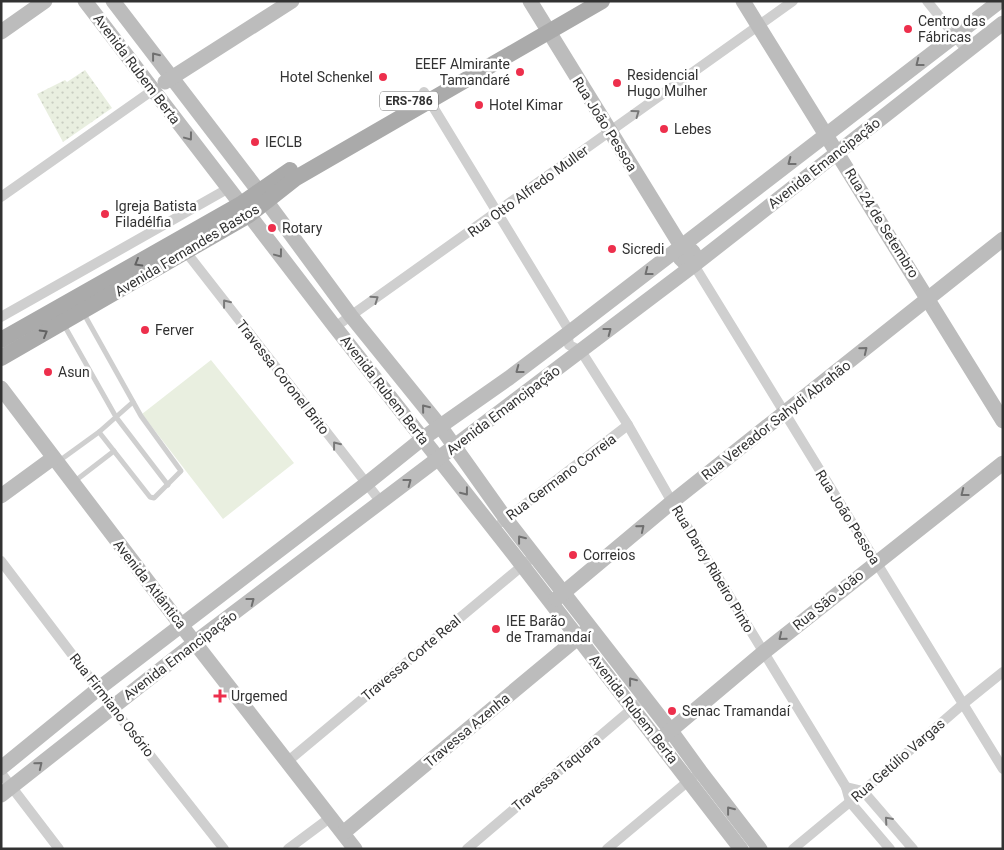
<svg xmlns="http://www.w3.org/2000/svg" width="1004" height="850" font-family="Roboto,sans-serif">
<style>
.grass{fill:url(#grass-dots)}
.garden{fill:#e9efe0}
.lines{fill:none;stroke-linecap:round;stroke-linejoin:round}
.lane{stroke:#cfcfcf;stroke-width:5}
.street{stroke:#cfcfcf;stroke-width:10}
.secondary{stroke:#bcbcbc;stroke-width:15}
.primary{stroke:#aaa;stroke-width:16}
.oneway{stroke:#707070}
.oneway2{stroke:#797979}
.oneway3{stroke:#626262}
.poi-dot{fill:#ed2f4c;stroke:#fff;stroke-width:2}
.labels{text-anchor:middle;dominant-baseline:central;stroke-width:5;stroke-linejoin:round;paint-order:stroke}
.shield{fill:#fff;stroke:#707070;stroke-width:1}
.shield-label{font-size:12px;font-weight:bold;fill:#323232}
.poi-label{font-size:14px;fill:#323232;stroke:#fff;text-anchor:start}
.street-label{font-size:14px;fill:#323232;stroke:#fff}
</style>
<defs>
<pattern id="grass-dots" width="8" height="8" patternUnits="userSpaceOnUse" patternTransform="scale(1.25)"><rect width="8" height="8" fill="#e9efe0"/><path d="M2 2h.1M6 6h.1" fill="none" stroke="#c8cdc1" stroke-width="1.8" stroke-linecap="round"/></pattern>
</defs>
<rect width="100%" height="100%" fill="#fff"/>
<polygon class="grass" points="85,70 112,108 63,142 37,94 65,80 67,82"/>
<polygon class="garden" points="211,360 294,463 223,519 142,414"/>
<g class="lines">
<g class="lane">
<polyline points="84,314 141,416 181,471 154,498 150,497 99,432"/>
<polyline points="64,325 116,417 168,485"/>
<polyline points="59,461 99,432 133,402"/>
<polyline points="75,481 114,451"/>
</g>
<g class="street">
<polyline points="927,1 967,51"/>
<polyline points="424,92 570,332 568,338 569,345 581,351 628,425 672,502 846,787 850,802 890,849"/>
<polyline points="1,197 153,90"/>
<polyline points="186,252 381,502"/>
<polyline points="694,265 1003,769"/>
<polyline points="1,317 229,188"/>
<polyline points="335,327 793,1"/>
<polyline points="502,522 628,425"/>
<polyline points="1,561 112,707 224,849"/>
<polyline points="288,761 534,556"/>
<polyline points="1,773 59,849"/>
<polyline points="846,787 863,791 913,849"/>
<polyline points="288,849 331,817"/>
<polyline points="467,849 633,708 646,699"/>
<polyline points="607,849 692,778"/>
<polyline points="793,849 863,791 963,704 1003,672"/>
</g>
<g class="secondary">
<polyline points="85,1 335,327 522,565 741,849"/>
<polyline points="113,1 267,202 351,316 440,426 506,519 671,731 700,771 760,849"/>
<path d="M530,1l151,245c11,3 17,7 13,19l-9,-2 -5,-5 1,-12"/>
<polyline points="743,1 1003,421"/>
<polyline points="1,32 45,1"/>
<polyline points="165,82 292,1"/>
<polyline points="1,388 181,625 355,849"/>
<polyline points="1,496 53,458"/>
<polyline points="556,599 672,502 1003,239"/>
<polyline points="663,737 764,652 1003,463"/>
<polyline points="1,768 98,689 366,484 422,439 509,378 570,332 1000,1"/>
<polyline points="1,795 202,637 694,265 1003,23"/>
<polyline points="343,833 586,631"/>
</g>
<g class="primary">
<polyline points="1,340 241,204 290,170"/>
<polyline points="1,358 249,215 296,178 602,1"/>
</g>
</g>
<defs><path id="oneway-chevron" d="M-2-3.5L2.5 0L-2 3.5" fill="none" stroke-width="1.6" stroke-linecap="round" stroke-linejoin="round" transform="scale(1.25)"/></defs>
<g class="oneway">
<use href="#oneway-chevron" transform="translate(155 56) rotate(-128)"/>
<use href="#oneway-chevron" transform="translate(919 63) rotate(142)"/>
<use href="#oneway-chevron" transform="translate(189 137) rotate(53)"/>
<use href="#oneway-chevron" transform="translate(791 162) rotate(143)"/>
<use href="#oneway-chevron" transform="translate(279 254) rotate(53)"/>
<use href="#oneway-chevron" transform="translate(648 272) rotate(142)"/>
<use href="#oneway-chevron" transform="translate(608 331) rotate(-37)"/>
<use href="#oneway-chevron" transform="translate(864 350) rotate(-39)"/>
<use href="#oneway-chevron" transform="translate(519 370) rotate(143)"/>
<use href="#oneway-chevron" transform="translate(425 408) rotate(-129)"/>
<use href="#oneway-chevron" transform="translate(408 482) rotate(-37)"/>
<use href="#oneway-chevron" transform="translate(465 492) rotate(52)"/>
<use href="#oneway-chevron" transform="translate(964 493) rotate(142)"/>
<use href="#oneway-chevron" transform="translate(641 528) rotate(-40)"/>
<use href="#oneway-chevron" transform="translate(521 539) rotate(-128)"/>
<use href="#oneway-chevron" transform="translate(251 601) rotate(-37)"/>
<use href="#oneway-chevron" transform="translate(782 637) rotate(141)"/>
<use href="#oneway-chevron" transform="translate(632 681) rotate(-128)"/>
<use href="#oneway-chevron" transform="translate(39 765) rotate(-39)"/>
<use href="#oneway-chevron" transform="translate(730 810) rotate(-128)"/>
</g>
<g class="oneway2">
<use href="#oneway-chevron" transform="translate(636 113) rotate(-36)"/>
<use href="#oneway-chevron" transform="translate(375 299) rotate(-35)"/>
<use href="#oneway-chevron" transform="translate(226 303) rotate(-128)"/>
<use href="#oneway-chevron" transform="translate(336 445) rotate(-128)"/>
<use href="#oneway-chevron" transform="translate(888 820) rotate(-131)"/>
</g>
<g class="oneway3">
<use href="#oneway-chevron" transform="translate(138 263) rotate(150)"/>
<use href="#oneway-chevron" transform="translate(44 333) rotate(-30)"/>
</g>
<g class="poi-dot">
<circle cx="908" cy="29" r="5"/>
<circle cx="520" cy="72" r="5"/>
<circle cx="383" cy="77" r="5"/>
<circle cx="617" cy="83" r="5"/>
<circle cx="479" cy="105" r="5"/>
<circle cx="664" cy="129" r="5"/>
<circle cx="255" cy="142" r="5"/>
<circle cx="105" cy="214" r="5"/>
<circle cx="272" cy="228" r="5"/>
<circle cx="612" cy="249" r="5"/>
<circle cx="145" cy="330" r="5"/>
<circle cx="48" cy="372" r="5"/>
<circle cx="573" cy="555" r="5"/>
<circle cx="496" cy="629" r="5"/>
<path d="M217.5 688.5h5v5h5v5h-5v5h-5v-5h-5v-5h5z"/>
<circle cx="672" cy="711" r="5"/>
</g>
<g class="labels">
<rect class="shield" x="380" y="91.5" width="58" height="19" rx="4"/>
<g class="shield-label">
<text x="409" y="101">ERS-786</text>
</g>
<g class="poi-label">
<text x="918" y="21">Centro das<tspan x="918" dy="16">Fábricas</tspan></text>
<text x="510" y="64" text-anchor="end">EEEF Almirante<tspan x="510" dy="16">Tamandaré</tspan></text>
<text x="627" y="75">Residencial<tspan x="627" dy="16">Hugo Mulher</tspan></text>
<text x="373" y="77" text-anchor="end">Hotel Schenkel</text>
<text x="489" y="105">Hotel Kimar</text>
<text x="674" y="129">Lebes</text>
<text x="265" y="142">IECLB</text>
<text x="115" y="206">Igreja Batista<tspan x="115" dy="16">Filadélfia</tspan></text>
<text x="282" y="228">Rotary</text>
<text x="622" y="249">Sicredi</text>
<text x="155" y="330">Ferver</text>
<text x="58" y="372">Asun</text>
<text x="583" y="555">Correios</text>
<text x="506" y="621">IEE Barão<tspan x="506" dy="16">de Tramandaí</tspan></text>
<text x="231" y="696">Urgemed</text>
<text x="682" y="711">Senac Tramandaí</text>
</g>
<g class="street-label">
<text transform="translate(137 69) rotate(53)">Avenida Rubem Berta</text>
<text transform="translate(605 124) rotate(58)">Rua João Pessoa</text>
<text transform="translate(824 163) rotate(-38)">Avenida Emancipação</text>
<text transform="translate(528 191) rotate(-36)">Rua Otto Alfredo Muller</text>
<text transform="translate(882 223) rotate(58)">Rua 24 de Setembro</text>
<text transform="translate(187 250) rotate(-31)">Avenida Fernandes Bastos</text>
<text transform="translate(283 377) rotate(52)">Travessa Coronel Brito</text>
<text transform="translate(385 390) rotate(52)">Avenida Rubem Berta</text>
<text transform="translate(503 410) rotate(-37)">Avenida Emancipação</text>
<text transform="translate(776 420) rotate(-38)">Rua Vereador Sahydi Abrahão</text>
<text transform="translate(561 477) rotate(-37)">Rua Germano Correia</text>
<text transform="translate(848 517) rotate(58)">Rua João Pessoa</text>
<text transform="translate(713 569) rotate(59)">Rua Darcy Ribeiro Pinto</text>
<text transform="translate(150 584) rotate(52)">Avenida Atlântica</text>
<text transform="translate(828 600) rotate(-39)">Rua São João</text>
<text transform="translate(180 655) rotate(-37)">Avenida Emancipação</text>
<text transform="translate(411 658) rotate(-40)">Travessa Corte Real</text>
<text transform="translate(112 705) rotate(52)">Rua Firmiano Osório</text>
<text transform="translate(634 709) rotate(52)">Avenida Rubem Berta</text>
<text transform="translate(467 730) rotate(-40)">Travessa Azenha</text>
<text transform="translate(898 760) rotate(-41)">Rua Getúlio Vargas</text>
<text transform="translate(556 773) rotate(-40)">Travessa Taquara</text>
</g>
</g>
<rect width="1004" height="850" fill="none" stroke="#323232" stroke-width="5"/>
</svg>
